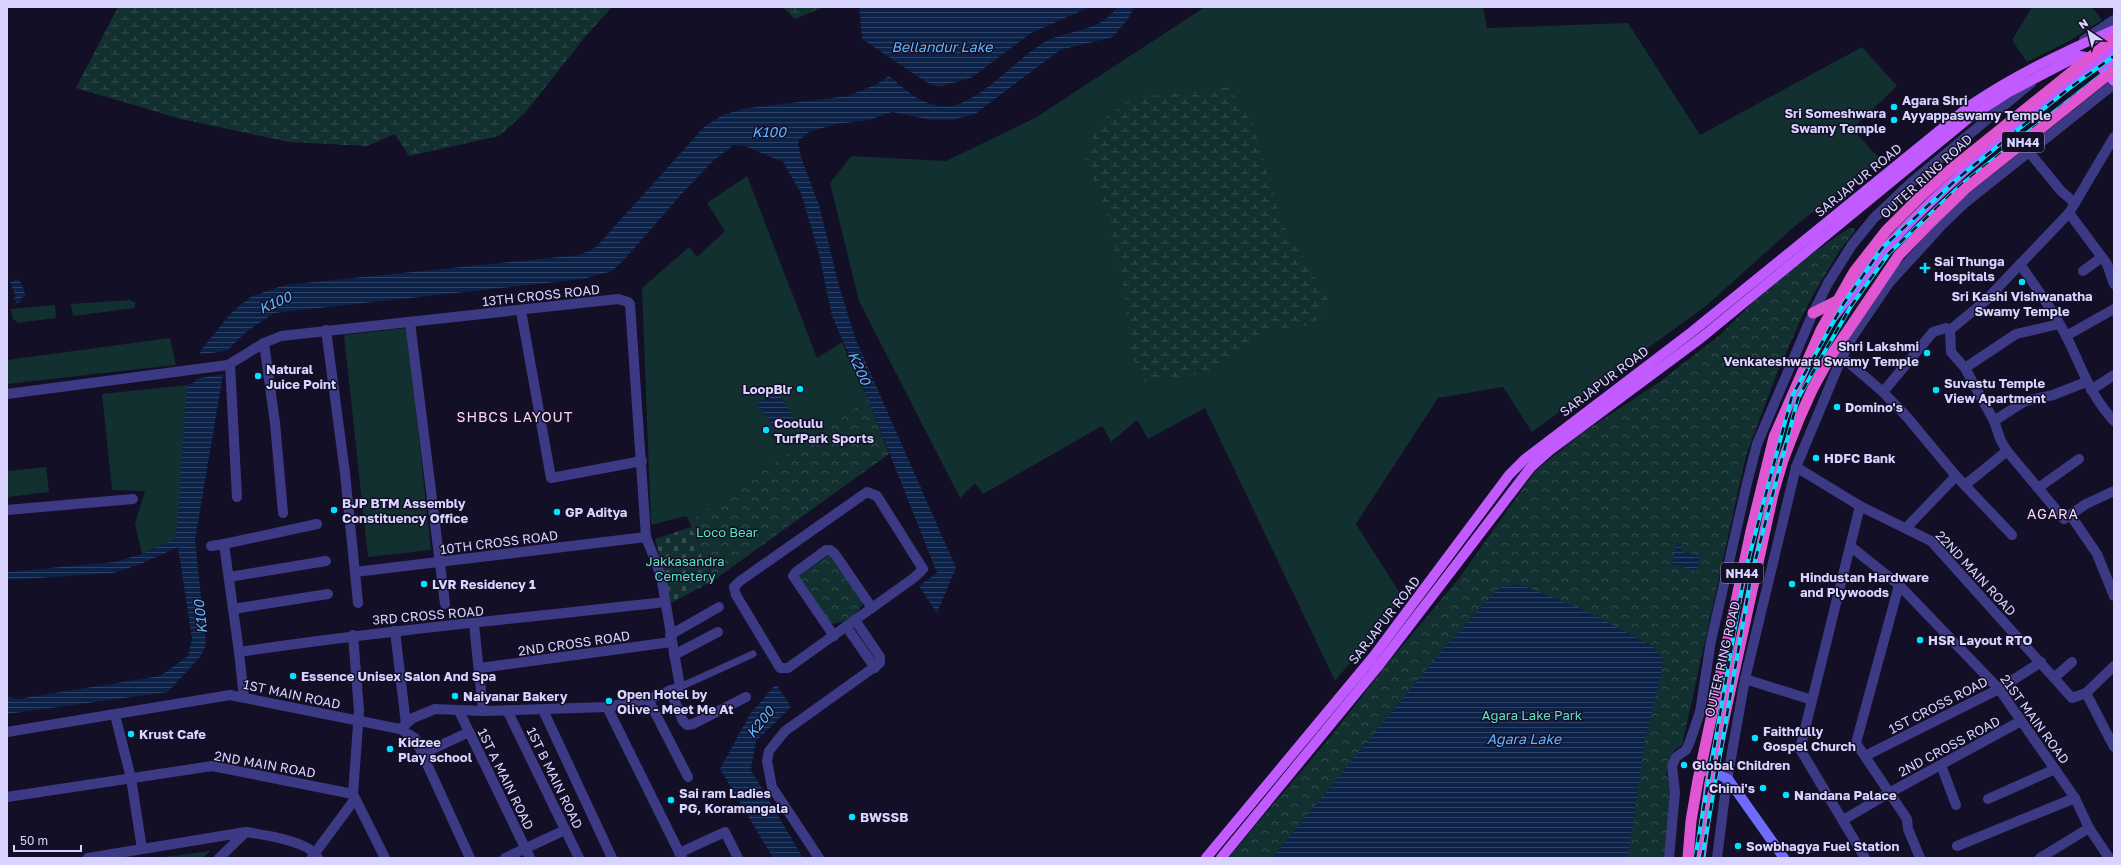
<svg xmlns="http://www.w3.org/2000/svg" width="2121" height="865" font-family="'Golos Text',sans-serif">
<style>
.green{fill:#12302f}
.wetland{fill:url(#wetland-marsh)}
.cemetery{fill:url(#cemetery-stones)}
.park{fill:url(#park-crowns)}
.water{fill:url(#water-rules)}
.pier{fill:#130f26}
.lines{fill:none;stroke-linecap:round;stroke-linejoin:round}
.pedestrian{stroke:#3d3a85;stroke-width:7}
.minor{stroke:#3d3a85;stroke-width:10}
.tertiary{stroke:#3d3a85;stroke-width:10}
.secondary{stroke:#6f6bff;stroke-width:10}
.primary{stroke:#c25bff;stroke-width:10}
.trunk{stroke:#e055d1;stroke-width:11}
.rail-casing{stroke:#00e5ff;stroke-width:4}
.rail{stroke:#130f26;stroke-width:2.5;stroke-dasharray:8;stroke-linecap:butt}
.trunk-bridge{stroke:#e055d1;stroke-width:11}
.poi-dot{fill:#00e5ff;stroke:#130f26;stroke-width:1.5}
.labels{text-anchor:middle;dominant-baseline:central;stroke-width:3;stroke-linejoin:round;paint-order:stroke}
.shield{fill:#130f26;stroke:#9e99be;stroke-width:1}
.shield-label{font-size:12px;font-weight:bold;fill:#d9d4ff}
.poi-label{font-size:13px;font-weight:bold;fill:#d9d4ff;stroke:#130f26;text-anchor:start}
.street-label{font-size:13px;fill:#d9d4ff;stroke:#130f26}
.park-label{font-size:13px;fill:#5fe0c0;stroke:#130f26}
.water-label{font-size:14px;font-style:italic;fill:#62b6ff;stroke:#130f26}
.neighbourhood-label{font-size:14px;letter-spacing:1px;fill:#ffd6f0;stroke:#130f26}
</style>
<defs>
<pattern id="wetland-marsh" width="20" height="14" patternUnits="userSpaceOnUse"><rect width="20" height="14" fill="#12302f"/><path d="M1 5h8M5 5V1M11 12h8M15 12V8" fill="none" stroke="#344d4e"/></pattern>
<pattern id="cemetery-stones" width="16" height="16" patternUnits="userSpaceOnUse"><rect width="16" height="16" fill="#12302f"/><path d="M2 7V4a2 2 0 0 1 4 0v3zM10 15v-3a2 2 0 0 1 4 0v3z" fill="#344d4e"/></pattern>
<pattern id="park-crowns" width="20" height="18" patternUnits="userSpaceOnUse"><rect width="20" height="18" fill="#12302f"/><path d="M2 6a3 3 0 1 1 6 0M12 15a3 3 0 1 1 6 0" fill="none" stroke="#344d4e"/></pattern>
<pattern id="water-rules" width="6" height="5" patternUnits="userSpaceOnUse"><rect width="6" height="5" fill="#0c2248"/><path d="M0 2.5h6" fill="none" stroke="#2f4163"/></pattern>
</defs>
<rect width="100%" height="100%" fill="#130f26"/>
<g class="green">
<polygon points="1205,7 1483,7 1487,28 1628,23 1700,135 1862,47 1897,86 1852,129 1881,160 1795,226 1706,306 1532,432 1503,387 1438,398 1356,524 1403,598 1335,681 1205,408 1148,439 1137,420 1111,442 1102,426 983,494 975,483 960,498 859,301 830,183 851,156 946,161 1035,118"/>
<polygon points="2032,7 2092,7 2102,20 2071,40 2027,62 2012,40"/>
<polygon points="747,176 817,358 842,342 868,399 689,521 686,516 651,525 642,288 689,247 697,257 725,231 707,203"/>
<polygon points="131,300 132,302 135,302 135,308 73,316 71,304"/>
<polygon points="55,305 56,318 17,323 16,320 13,321 11,309"/>
<polygon points="407,328 431,550 368,557 344,335"/>
<polygon points="170,338 176,365 7,384 7,360"/>
<polygon points="187,385 177,539 142,554 135,524 145,491 112,490 102,394"/>
<polygon points="46,467 49,492 7,497 7,471"/>
</g>
<g class="wetland">
<polygon points="118,7 612,7 585,37 525,113 499,136 409,156 395,134 367,146 289,142 181,119 76,88"/>
<polygon points="783,7 824,7 795,19"/>
<polygon points="1228,87 1252,121 1283,225 1330,303 1312,325 1264,331 1214,372 1143,382 1131,353 1124,287 1106,210 1085,158 1100,121 1134,98"/>
</g>
<polygon class="cemetery" points="691,527 714,580 671,603 655,539"/>
<g class="park">
<polygon points="1849,228 1854,228 1855,231 1840,250 1813,295 1800,321 1777,373 1746,456 1682,745 1673,751 1668,762 1666,774 1673,790 1668,858 1228,858 1332,735 1388,663 1460,577 1535,471 1582,433 1658,383 1721,334 1761,294 1794,266"/>
<polygon points="868,399 889,454 714,580 689,521"/>
<path d="M830,554l34,47c-7,16 -19,22 -36,23l-31,-46z"/>
<polygon points="210,851 203,858 157,858"/>
</g>
<g class="water">
<polygon points="859,7 1090,7 1031,33 971,78 938,87 926,82 862,39"/>
<path d="M1117,7h17l-6,12 -15,18 -53,13 -85,64 -23,6h-21l-39,-8 -23,8 -32,4 -28,8 -11,9 3,16 18,48 20,81 17,54 100,228 -19,45 -18,-27 18,-13 -69,-174 -36,-83 -13,-62 -18,-61 -18,-31 -38,-16 -11,-1 -20,15 -28,29 -62,71 -12,11 -29,8 -309,34 -28,19 -19,19 -32,189 11,105 -6,12 -32,35 -161,22v-17l11,2 142,-23 28,-20 4,-17 -14,-92 -37,17 -28,9 -106,7v-8l108,-10 27,-8 34,-15 11,-154 8,-3 6,-32 31,-38 20,-16 33,-11 294,-30 16,-7 110,-122 18,-11 19,-6 106,-13 29,-12 12,-8c18,15 35,32 61,30 28,-3 65,-45 90,-61 25,-17 60,-11 77,-38z"/>
<polygon points="17,279 20,281 26,296 21,298 22,301 17,303 13,298 16,297 10,282"/>
<polygon points="776,390 794,417 775,430 757,404"/>
<polygon points="1677,543 1682,544 1681,552 1700,556 1697,571 1672,564"/>
<polygon points="1519,584 1586,611 1652,646 1663,658 1662,671 1645,740 1628,858 1272,858 1444,648 1495,592 1501,587"/>
<polygon points="776,684 791,707 756,741 751,770 803,858 773,858 720,769 750,714"/>
</g>
<polygon class="pier" points="230,350 225,374 194,379 199,355"/>
<g class="lines">
<polyline class="pedestrian" points="680,687 753,654"/>
<g class="minor">
<polyline points="2029,152 2061,191 2075,203"/>
<polyline points="2069,213 2107,264 2114,284"/>
<path d="M2020,264c16,24 34,47 46,72 16,31 23,58 48,85"/>
<polyline points="2083,271 2102,257"/>
<polyline points="521,311 551,478 642,461"/>
<polyline points="410,322 445,604"/>
<polyline points="326,330 345,473 358,603"/>
<polyline points="1950,330 1951,352 1965,368 1994,421 2001,441 2007,451 2064,519 2086,504 2114,491"/>
<polyline points="1950,330 1985,301 2069,213 2114,137"/>
<polyline points="2066,336 2114,309"/>
<polyline points="264,343 275,423 283,513"/>
<polyline points="1834,357 1842,357 1883,392 1907,417 1956,476 2012,535"/>
<polyline points="230,364 237,497"/>
<polyline points="1965,368 2016,334 2059,324"/>
<polyline points="2091,390 2114,375"/>
<polyline points="1883,392 1933,332 1946,328 1950,330"/>
<polyline points="7,394 228,365 264,343 281,336 618,299 628,302 630,304 646,537 661,576 680,687 648,699 607,707 483,711 435,709 413,718 400,729"/>
<polyline points="1994,421 2025,401 2053,395 2086,382"/>
<polyline points="1796,467 1860,506 1931,541 2072,698 2086,693 2114,747"/>
<polyline points="1965,485 2007,451"/>
<polyline points="2038,488 2079,459"/>
<polygon points="867,492 877,496 923,569 915,577 788,668 780,668 736,595 734,587 740,581"/>
<polyline points="1860,506 1800,749 1865,858"/>
<polyline points="7,510 133,499"/>
<polyline points="2071,516 2097,554 2114,596"/>
<polyline points="1906,528 1956,476"/>
<polyline points="211,546 224,544"/>
<polyline points="1850,546 1899,585 1999,689 2075,798 2089,828 2109,858"/>
<polyline points="355,572 646,537"/>
<polyline points="229,577 326,561"/>
<polyline points="1899,585 1856,743 1907,819 1908,829 1920,858"/>
<polyline points="233,609 328,594"/>
<polyline points="474,624 483,711"/>
<polyline points="846,626 875,668"/>
<polyline points="395,631 406,724"/>
<polyline points="670,635 719,607"/>
<polyline points="834,636 793,576 796,572 826,550 830,550 835,554 872,608"/>
<polyline points="239,652 224,544 317,524"/>
<polyline points="674,655 718,632"/>
<polyline points="480,668 671,642"/>
<polyline points="2055,677 2072,662"/>
<polyline points="1745,679 1812,700"/>
<polyline points="670,690 683,721 687,725 693,724 746,697"/>
<polyline points="2086,693 2114,666"/>
<path d="M244,698l-5,-46c141,-21 284,-34 426,-50"/>
<polyline points="648,699 688,777"/>
<polyline points="607,707 682,858"/>
<polyline points="507,710 579,858"/>
<polyline points="543,710 612,858"/>
<polyline points="459,711 530,858"/>
<polyline points="115,715 131,778 142,849"/>
<polyline points="422,754 469,732"/>
<polyline points="1865,756 1999,689 2041,662"/>
<polyline points="1941,765 1956,805"/>
<polyline points="353,794 359,711 353,635"/>
<polyline points="7,797 212,766 353,794 385,858"/>
<polyline points="1988,799 2055,769"/>
<polyline points="1843,820 1889,793 2021,721"/>
<polyline points="1957,846 2075,798"/>
<polyline points="679,853 725,832 738,858"/>
<polyline points="312,857 355,799"/>
<path d="M88,858l158,-26c18,3 64,9 72,26"/>
<polyline points="219,858 246,832"/>
<polyline points="505,858 565,830"/>
<polyline points="819,858 772,787 767,761 769,751 785,731 880,663 880,657 855,620"/>
<polyline points="2040,858 2089,828"/>
</g>
<g class="tertiary">
<polyline points="2084,40 2114,20"/>
<polyline points="7,732 230,695 400,729 415,738 470,858"/>
<polyline points="1669,858 1675,792 1672,766 1676,757 1686,750 1689,744 1700,712 1711,641 1747,483 1757,444 1813,313 1828,283 1852,245 1874,218 1913,181 2031,83"/>
<polyline points="1717,858 1726,786 1745,679 1796,467 1842,357 1853,336 1889,283 1942,225 1966,202 2114,84"/>
</g>
<polyline class="secondary" points="1700,770 1712,772 1728,779 1784,858"/>
<g class="primary">
<polyline points="2103,69 2114,60"/>
<path d="M1828,323c24,-25 39,-56 63,-81 67,-71 145,-133 223,-192"/>
<path d="M1206,858l167,-201 136,-182 16,-16 168,-128 278,-226c44,-30 94,-54 143,-75"/>
<path d="M1221,858l159,-194 151,-197 18,-16 152,-113 268,-220 38,-25 71,-37c16,-1 26,14 36,25"/>
</g>
<g class="trunk">
<polyline points="1813,313 1837,301"/>
<polyline points="1688,858 1691,821 1698,780 1751,531 1774,437 1821,330 1854,272 1886,231 1918,199"/>
<polyline points="1700,858 1710,783 1773,494 1783,460 1799,419 1813,388 1830,357 1899,255 1935,218"/>
</g>
<defs>
<g id="rail">
<polyline points="1695,858 1744,576 1792,396 1844,303 1882,248 1957,179 2068,89 2114,56"/>
<polyline points="1702,858 1751,577 1798,398 1851,306 1889,253 1962,184 2114,65"/>
</g>
</defs>
<use href="#rail" class="rail-casing"/>
<use href="#rail" class="rail"/>
<g class="trunk-bridge">
<polyline points="1918,199 1950,170 2114,38"/>
<polyline points="1935,218 1965,189 2114,70"/>
</g>
</g>
<g class="poi-dot">
<circle cx="1894" cy="107" r="4"/>
<circle cx="1894" cy="120" r="4"/>
<path d="M1923 262h4v4h4v4h-4v4h-4v-4h-4v-4h4z"/>
<circle cx="2022" cy="282" r="4"/>
<circle cx="1927" cy="353" r="4"/>
<circle cx="258" cy="376" r="4"/>
<circle cx="800" cy="389" r="4"/>
<circle cx="1936" cy="390" r="4"/>
<circle cx="1837" cy="407" r="4"/>
<circle cx="766" cy="430" r="4"/>
<circle cx="1816" cy="458" r="4"/>
<circle cx="334" cy="510" r="4"/>
<circle cx="557" cy="512" r="4"/>
<circle cx="424" cy="584" r="4"/>
<circle cx="1792" cy="584" r="4"/>
<circle cx="1920" cy="640" r="4"/>
<circle cx="293" cy="676" r="4"/>
<circle cx="455" cy="696" r="4"/>
<circle cx="609" cy="701" r="4"/>
<circle cx="131" cy="734" r="4"/>
<circle cx="1755" cy="738" r="4"/>
<circle cx="390" cy="749" r="4"/>
<circle cx="1684" cy="765" r="4"/>
<circle cx="1763" cy="788" r="4"/>
<circle cx="1786" cy="795" r="4"/>
<circle cx="671" cy="800" r="4"/>
<circle cx="852" cy="817" r="4"/>
<circle cx="1738" cy="846" r="4"/>
</g>
<g class="labels">
<g class="shield">
<rect x="2002" y="132" width="42" height="20" rx="3"/>
<rect x="1721" y="563" width="42" height="20" rx="3"/>
</g>
<g class="shield-label">
<text x="2023" y="142">NH44</text>
<text x="1742" y="573">NH44</text>
</g>
<g class="poi-label">
<text x="1902" y="100">Agara Shri<tspan x="1902" dy="15">Ayyappaswamy Temple</tspan></text>
<text x="1886" y="113" text-anchor="end">Sri Someshwara<tspan x="1886" dy="15">Swamy Temple</tspan></text>
<text x="1934" y="261">Sai Thunga<tspan x="1934" dy="15">Hospitals</tspan></text>
<text x="2022" y="296" text-anchor="middle">Sri Kashi Vishwanatha<tspan x="2022" dy="15">Swamy Temple</tspan></text>
<text x="1919" y="346" text-anchor="end">Shri Lakshmi<tspan x="1919" dy="15">Venkateshwara Swamy Temple</tspan></text>
<text x="266" y="369">Natural<tspan x="266" dy="15">Juice Point</tspan></text>
<text x="1944" y="383">Suvastu Temple<tspan x="1944" dy="15">View Apartment</tspan></text>
<text x="792" y="389" text-anchor="end">LoopBlr</text>
<text x="1845" y="407">Domino's</text>
<text x="774" y="423">Coolulu<tspan x="774" dy="15">TurfPark Sports</tspan></text>
<text x="1824" y="458">HDFC Bank</text>
<text x="342" y="503">BJP BTM Assembly<tspan x="342" dy="15">Constituency Office</tspan></text>
<text x="565" y="512">GP Aditya</text>
<text x="1800" y="577">Hindustan Hardware<tspan x="1800" dy="15">and Plywoods</tspan></text>
<text x="432" y="584">LVR Residency 1</text>
<text x="1928" y="640">HSR Layout RTO</text>
<text x="301" y="676">Essence Unisex Salon And Spa</text>
<text x="617" y="694">Open Hotel by<tspan x="617" dy="15">Olive - Meet Me At</tspan></text>
<text x="463" y="696">Naiyanar Bakery</text>
<text x="1763" y="731">Faithfully<tspan x="1763" dy="15">Gospel Church</tspan></text>
<text x="139" y="734">Krust Cafe</text>
<text x="398" y="742">Kidzee<tspan x="398" dy="15">Play school</tspan></text>
<text x="1692" y="765">Global Children</text>
<text x="1755" y="788" text-anchor="end">Chimi's</text>
<text x="679" y="793">Sai ram Ladies<tspan x="679" dy="15">PG, Koramangala</tspan></text>
<text x="1794" y="795">Nandana Palace</text>
<text x="860" y="817">BWSSB</text>
<text x="1746" y="846">Sowbhagya Fuel Station</text>
</g>
<g class="street-label">
<text transform="translate(1926 176) rotate(-42)">OUTER RING ROAD</text>
<text transform="translate(1858 180) rotate(-39)">SARJAPUR ROAD</text>
<text transform="translate(541 295) rotate(-6)">13TH CROSS ROAD</text>
<text transform="translate(1604 381) rotate(-37)">SARJAPUR ROAD</text>
<text transform="translate(499 542) rotate(-7)">10TH CROSS ROAD</text>
<text transform="translate(1976 573) rotate(47)">22ND MAIN ROAD</text>
<text transform="translate(428 615) rotate(-5)">3RD CROSS ROAD</text>
<text transform="translate(1384 620) rotate(-52)">SARJAPUR ROAD</text>
<text transform="translate(574 643) rotate(-8)">2ND CROSS ROAD</text>
<text transform="translate(1722 659) rotate(-77)">OUTER RING ROAD</text>
<text transform="translate(292 694) rotate(12)">1ST MAIN ROAD</text>
<text transform="translate(1938 705) rotate(-27)">1ST CROSS ROAD</text>
<text transform="translate(2035 719) rotate(54)">21ST MAIN ROAD</text>
<text transform="translate(1949 746) rotate(-28)">2ND CROSS ROAD</text>
<text transform="translate(265 764) rotate(10)">2ND MAIN ROAD</text>
<text transform="translate(555 778) rotate(64)">1ST B MAIN ROAD</text>
<text transform="translate(506 779) rotate(64)">1ST A MAIN ROAD</text>
</g>
<g class="park-label">
<text x="727" y="532">Loco Bear</text>
<text x="685" y="561">Jakkasandra<tspan x="685" dy="15">Cemetery</tspan></text>
<text x="1532" y="715">Agara Lake Park</text>
</g>
<g class="water-label">
<text x="942" y="46">Bellandur Lake</text>
<text x="769" y="131">K100</text>
<text transform="translate(275 302) rotate(-24)">K100</text>
<text transform="translate(860 368) rotate(66)">K200</text>
<text transform="translate(200 617) rotate(-96)">K100</text>
<text transform="translate(760 722) rotate(-51)">K200</text>
<text x="1524" y="738">Agara Lake</text>
</g>
<g class="neighbourhood-label">
<text x="515" y="416">SHBCS LAYOUT</text>
<text x="2053" y="513">AGARA</text>
</g>
</g>
<rect width="2121" height="865" fill="none" stroke="#d9d4ff" stroke-width="16"/>
<g transform="translate(2089 32) rotate(325)" stroke="#130f26" stroke-width="3" paint-order="stroke">
<path d="M0-3L7 15L0 10L-7 15Z" fill="#d9d4ff"/>
<text y="-6" font-size="11" font-weight="bold" text-anchor="middle" fill="#d9d4ff">N</text>
</g>
<path d="M14 845v6h67v-6" fill="none" stroke="#d9d4ff" stroke-width="2"/>
<text x="20" y="845" font-size="12" fill="#d9d4ff" stroke="#130f26" stroke-width="3" paint-order="stroke">50 m</text>
</svg>
